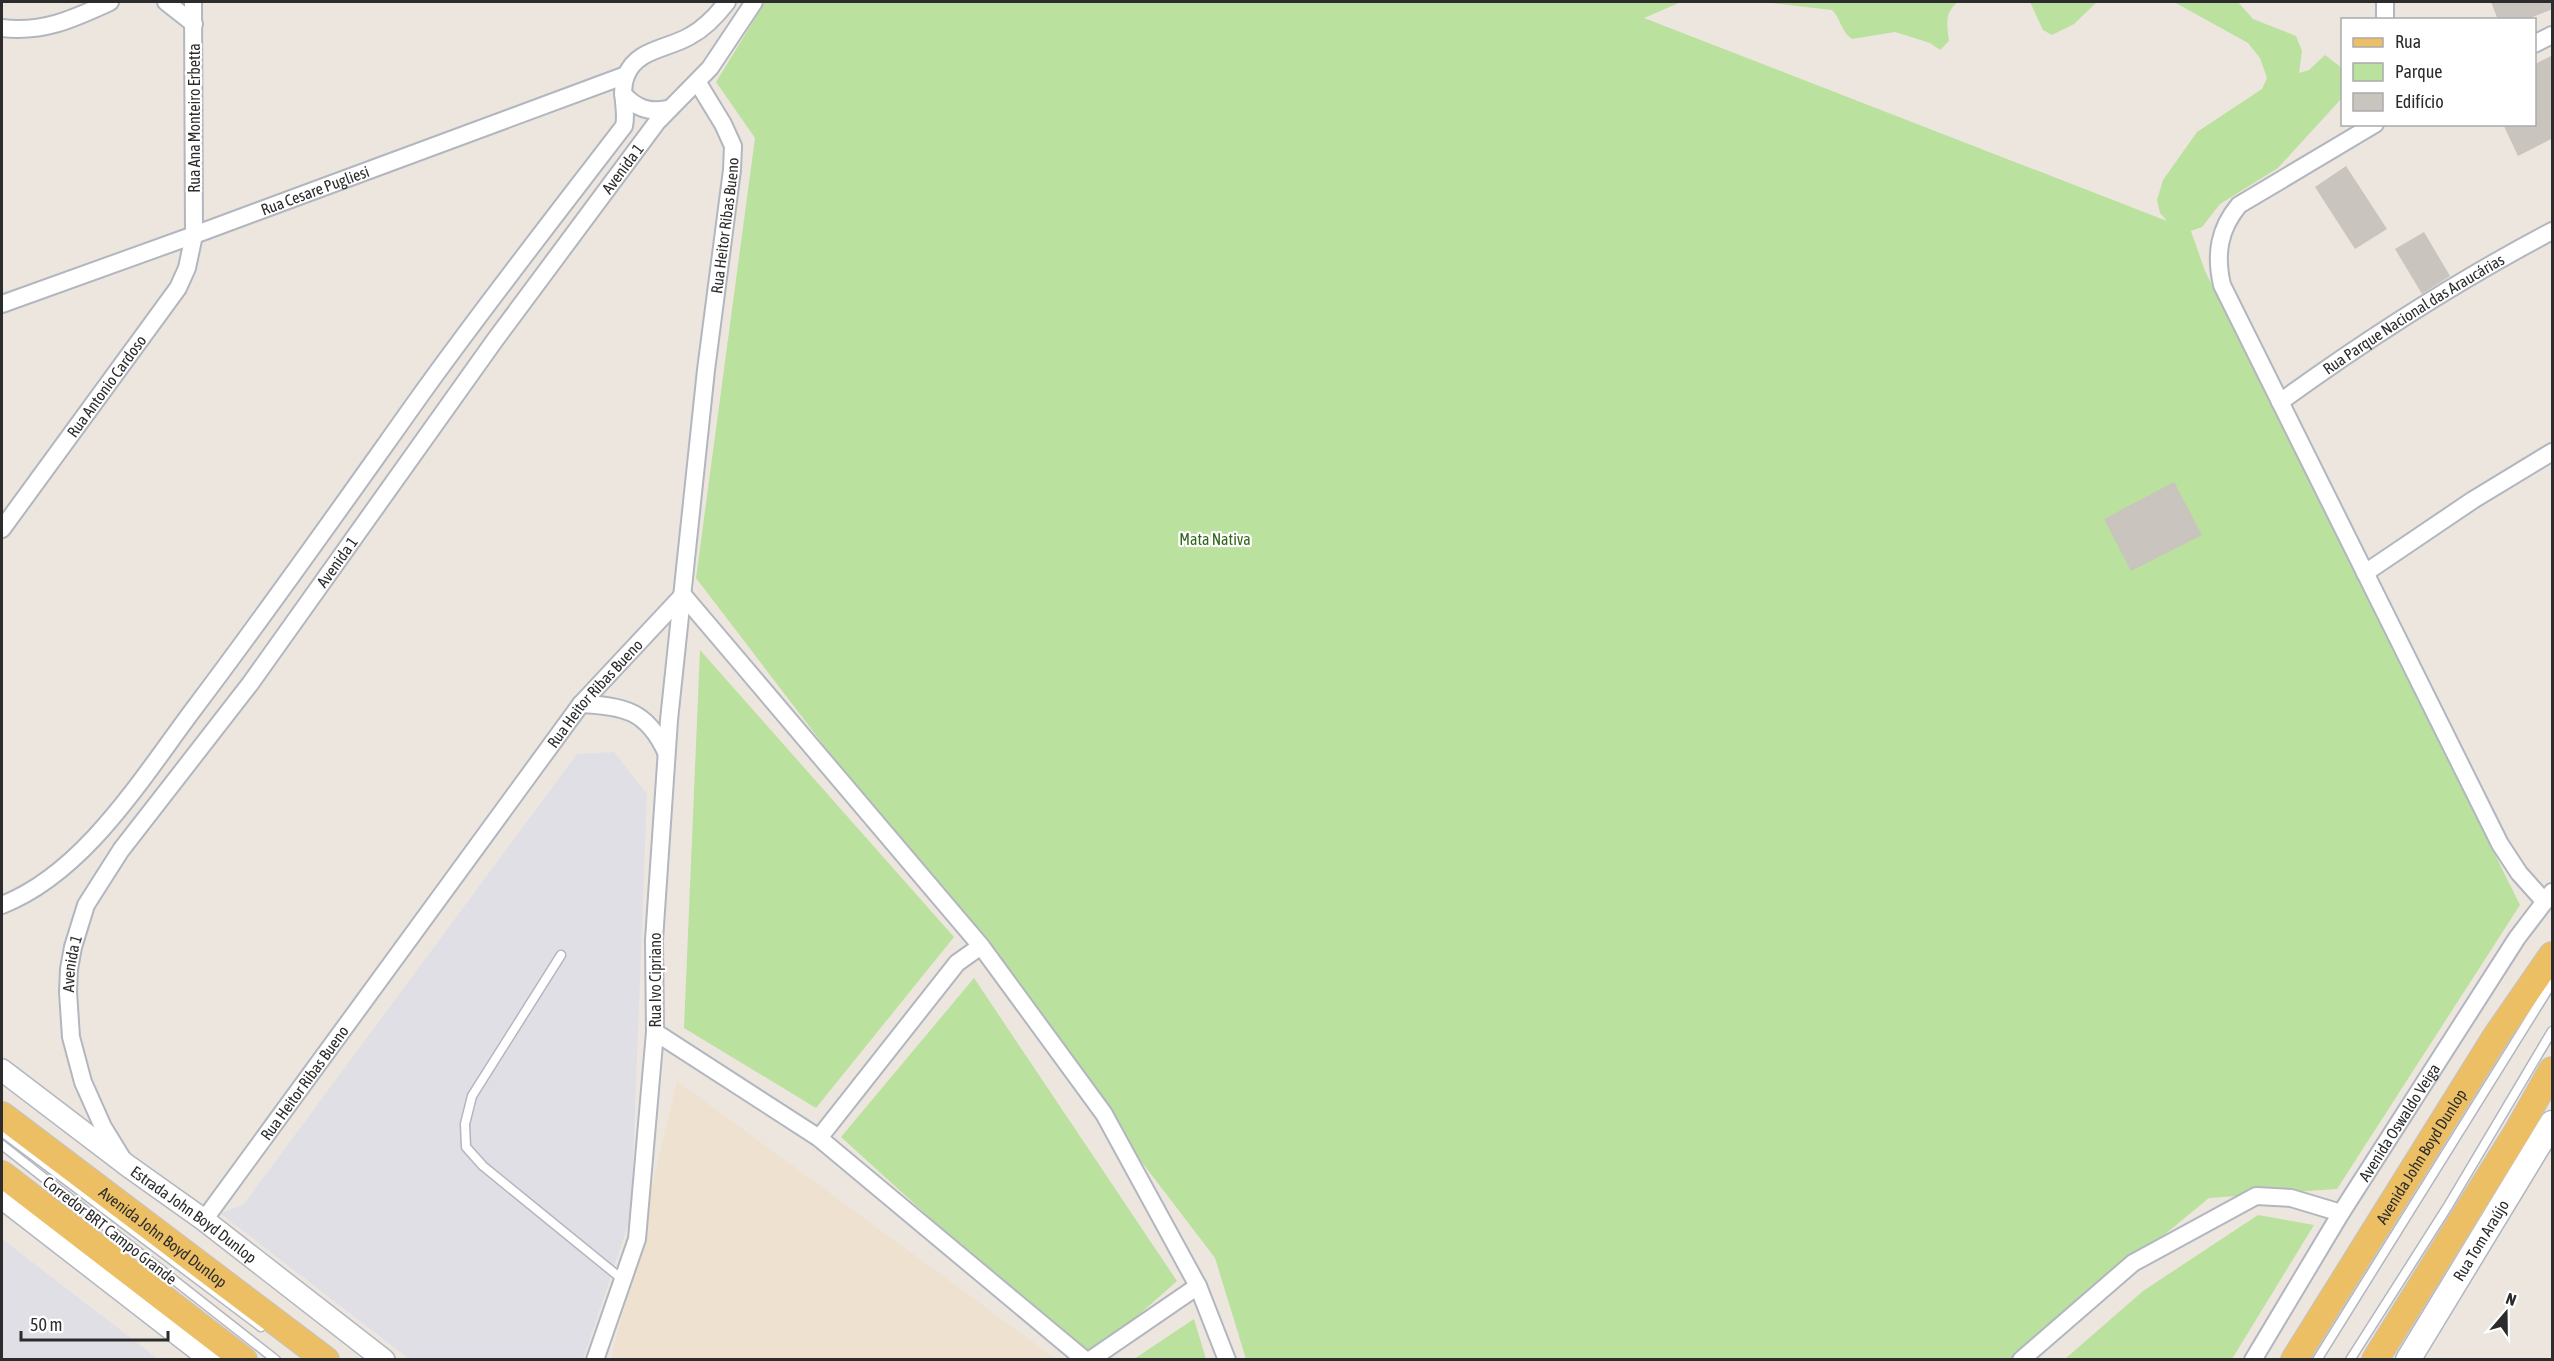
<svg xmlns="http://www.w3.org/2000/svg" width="2554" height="1361" font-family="'Asap Condensed',sans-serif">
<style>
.industrial{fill:#e0dfe6}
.education{fill:#eee1cf}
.green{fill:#bbe19e}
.building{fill:#c9c4bd}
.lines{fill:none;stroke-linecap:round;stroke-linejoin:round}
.service-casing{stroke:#b2b6bf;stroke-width:11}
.minor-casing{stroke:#b2b6bf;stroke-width:20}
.tertiary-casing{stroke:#b2b6bf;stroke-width:24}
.secondary-casing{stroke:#b2b6bf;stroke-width:27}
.primary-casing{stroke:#c4c4c4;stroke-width:28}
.service{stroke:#fff;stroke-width:8}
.minor{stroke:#fff;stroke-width:16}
.tertiary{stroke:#fff;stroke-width:21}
.secondary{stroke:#fff;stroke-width:24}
.primary{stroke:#ecbf65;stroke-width:26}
.labels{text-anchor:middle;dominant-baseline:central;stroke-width:4.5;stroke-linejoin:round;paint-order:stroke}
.street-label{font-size:16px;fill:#2c2c2c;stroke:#fff}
.park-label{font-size:16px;fill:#34671d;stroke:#fff}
</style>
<rect width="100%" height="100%" fill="#ede6df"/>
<g class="industrial">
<polygon points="614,752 647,794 631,1216 583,1359 409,1359 220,1213 243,1205 577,754"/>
<polygon points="2,1239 158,1359 2,1359"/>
</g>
<polygon class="education" points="677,1081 1056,1359 611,1360"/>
<g class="green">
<polygon points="765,2 1681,2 1644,18 2167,221 2160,213 2157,200 2163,180 2197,132 2262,89 2267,78 2260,58 2248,43 2174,2 2238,2 2253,19 2296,36 2302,51 2299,73 2309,70 2325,55 2342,68 2342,98 2278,168 2220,204 2202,227 2191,231 2205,271 2520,905 2337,1189 2209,1198 2013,1359 1246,1359 1215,1258 696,578 755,138 716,82"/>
<path d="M1763,2h195c-14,11 -11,23 -9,39l-9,9 -10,-7 -35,-11 -43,7c-11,-7 -11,-20 -20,-29z"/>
<polygon points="2030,2 2097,2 2074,24 2052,35 2043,30"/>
<polygon points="700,650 954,937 816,1108 684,1028"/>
<polygon points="974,978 1177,1281 1089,1359 1085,1359 841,1137"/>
<polygon points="2258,1215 2314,1225 2232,1359 2065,1359 2143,1291"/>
<polygon points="1194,1319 1206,1359 1134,1359"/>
</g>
<g class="building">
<polygon points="2491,2 2553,2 2553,9 2525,20 2498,20"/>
<polygon points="2553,55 2553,138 2518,156 2503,124 2535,124 2535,64"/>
<polygon points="2346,166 2387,229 2355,249 2315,187"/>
<polygon points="2424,232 2450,276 2422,294 2395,249"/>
<polygon points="2174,482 2202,535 2131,571 2104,519"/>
</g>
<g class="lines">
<defs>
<g id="service">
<polyline points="561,955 472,1096 465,1124 466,1147 483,1166 623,1280"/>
<polyline points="2,1132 261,1327"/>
<polyline points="2,1145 276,1360"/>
<polyline points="2317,1360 2552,983"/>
<polyline points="2350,1360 2448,1206 2552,1031"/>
</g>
<g id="minor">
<polyline points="166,2 194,24"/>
<polyline points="2385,2 2385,20"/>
<path d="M2,28c41,5 71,-9 108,-26"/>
<polyline points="2534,44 2552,35"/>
<path d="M623,94c13,14 26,19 44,15"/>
<path d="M2375,124l-136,81c-20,24 -24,49 -17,80l278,559 19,29 25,28"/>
<path id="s1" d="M2,304l192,-69 432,-160"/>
<path id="s2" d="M2280,402c87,-63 177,-121 272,-171"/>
<path id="s3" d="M2,529l176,-241 9,-20 7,-33 -1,-233"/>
<polyline points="2365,573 2473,500 2552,452"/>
<polyline points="683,595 981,946 1104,1114 1198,1286 1227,1360"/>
<path d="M581,704c44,2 66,7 85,48"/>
<path d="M2,905c84,-33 141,-129 194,-199 77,-102 150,-206 224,-310 66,-92 135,-180 204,-270 4,-17 -5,-33 2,-50 10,-27 42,-27 64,-40 15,-8 27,-21 37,-34"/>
<polyline points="655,1032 819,1138 1085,1360"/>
<polyline points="819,1138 957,963 981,946"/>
<path id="s4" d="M122,1158l-19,-31 -20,-45 -12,-45 -3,-45 1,-23 4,-22 13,-42 35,-55 129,-166 245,-344 162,-218 53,-54 44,-66"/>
<path id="s5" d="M204,1220l377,-516 102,-109"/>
<path id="s6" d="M595,1360l42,-121 18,-207 -1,-92 15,-220 37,-350 26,-200 1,-24 -10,-22 -25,-41"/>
<polyline points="1090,1360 1198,1286"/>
<polyline points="2021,1360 2133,1263 2256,1196 2291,1198 2341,1213"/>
<path id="s7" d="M2253,1360l88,-147 176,-275 35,-46"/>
</g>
<g id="tertiary">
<path id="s8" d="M2,1070l126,96 76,54 180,140"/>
<polyline points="2,1198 211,1360"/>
</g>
<g id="secondary">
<path id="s9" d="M2408,1360l144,-237"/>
</g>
<g id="primary">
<path id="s10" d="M2,1115l324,245"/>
<polyline points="2,1174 244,1360"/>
<path id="s11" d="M2294,1360l202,-324 56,-81"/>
<polyline points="2375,1360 2517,1132 2552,1070"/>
</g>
</defs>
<use href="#service" class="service-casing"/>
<use href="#minor" class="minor-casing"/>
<use href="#tertiary" class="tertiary-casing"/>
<use href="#secondary" class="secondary-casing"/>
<use href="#primary" class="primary-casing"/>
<use href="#service" class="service"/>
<use href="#minor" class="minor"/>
<use href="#tertiary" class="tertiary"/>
<use href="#secondary" class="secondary"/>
<use href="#primary" class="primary"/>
</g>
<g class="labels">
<g class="street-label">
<text transform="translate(194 118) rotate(-90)">Rua Ana Monteiro Erbetta</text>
<text stroke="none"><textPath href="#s4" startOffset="1178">Avenida 1</textPath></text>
<text stroke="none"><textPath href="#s1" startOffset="333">Rua Cesare Pugliesi</textPath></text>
<text stroke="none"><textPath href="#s6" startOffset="1146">Rua Heitor Ribas Bueno</textPath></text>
<text stroke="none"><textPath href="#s2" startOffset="160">Rua Parque Nacional das Araucárias</textPath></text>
<text stroke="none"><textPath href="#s3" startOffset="177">Rua Antonio Cardoso</textPath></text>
<text stroke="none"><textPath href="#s4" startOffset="692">Avenida 1</textPath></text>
<text stroke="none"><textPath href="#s5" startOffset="656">Rua Heitor Ribas Bueno</textPath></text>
<text stroke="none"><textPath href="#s4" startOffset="206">Avenida 1</textPath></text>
<text transform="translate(655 980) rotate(-90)">Rua Ivo Cipriano</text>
<text stroke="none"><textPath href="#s5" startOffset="170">Rua Heitor Ribas Bueno</textPath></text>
<text stroke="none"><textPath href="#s7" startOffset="279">Avenida Oswaldo Veiga</textPath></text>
<text stroke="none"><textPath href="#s11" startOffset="240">Avenida John Boyd Dunlop</textPath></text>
<text stroke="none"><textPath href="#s8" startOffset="240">Estrada John Boyd Dunlop</textPath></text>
<text transform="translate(110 1230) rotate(38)">Corredor BRT Campo Grande</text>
<text stroke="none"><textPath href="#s10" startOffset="202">Avenida John Boyd Dunlop</textPath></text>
<text stroke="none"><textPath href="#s9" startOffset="140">Rua Tom Araújo</textPath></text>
</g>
<g class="park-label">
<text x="1215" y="539">Mata Nativa</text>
</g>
</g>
<rect width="2554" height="1361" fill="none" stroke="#2c2c2c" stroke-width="6"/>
<rect x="2341" y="18" width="195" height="108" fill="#ffffff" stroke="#ababab" stroke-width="1.5"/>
<rect x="2353" y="38" width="30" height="9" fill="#ecbf65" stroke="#ababab" stroke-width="1.5"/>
<text x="2395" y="48" font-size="18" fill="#2c2c2c">Rua</text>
<rect x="2353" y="63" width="30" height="18" fill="#bbe19e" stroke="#ababab" stroke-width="1.5"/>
<text x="2395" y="78" font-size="18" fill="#2c2c2c">Parque</text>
<rect x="2353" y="93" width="30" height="18" fill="#c9c4bd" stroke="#ababab" stroke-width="1.5"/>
<text x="2395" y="108" font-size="18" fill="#2c2c2c">Edifício</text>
<g transform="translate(2506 1313) rotate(20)" stroke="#ffffff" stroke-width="4.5" paint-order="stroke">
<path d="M0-4.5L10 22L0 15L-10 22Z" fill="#2c2c2c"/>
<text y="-9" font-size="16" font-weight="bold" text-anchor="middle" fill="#2c2c2c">N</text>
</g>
<path d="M21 1331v9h147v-9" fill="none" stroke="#2c2c2c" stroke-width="3"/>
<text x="30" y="1331" font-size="18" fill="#2c2c2c" stroke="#ffffff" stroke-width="4.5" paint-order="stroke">50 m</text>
</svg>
